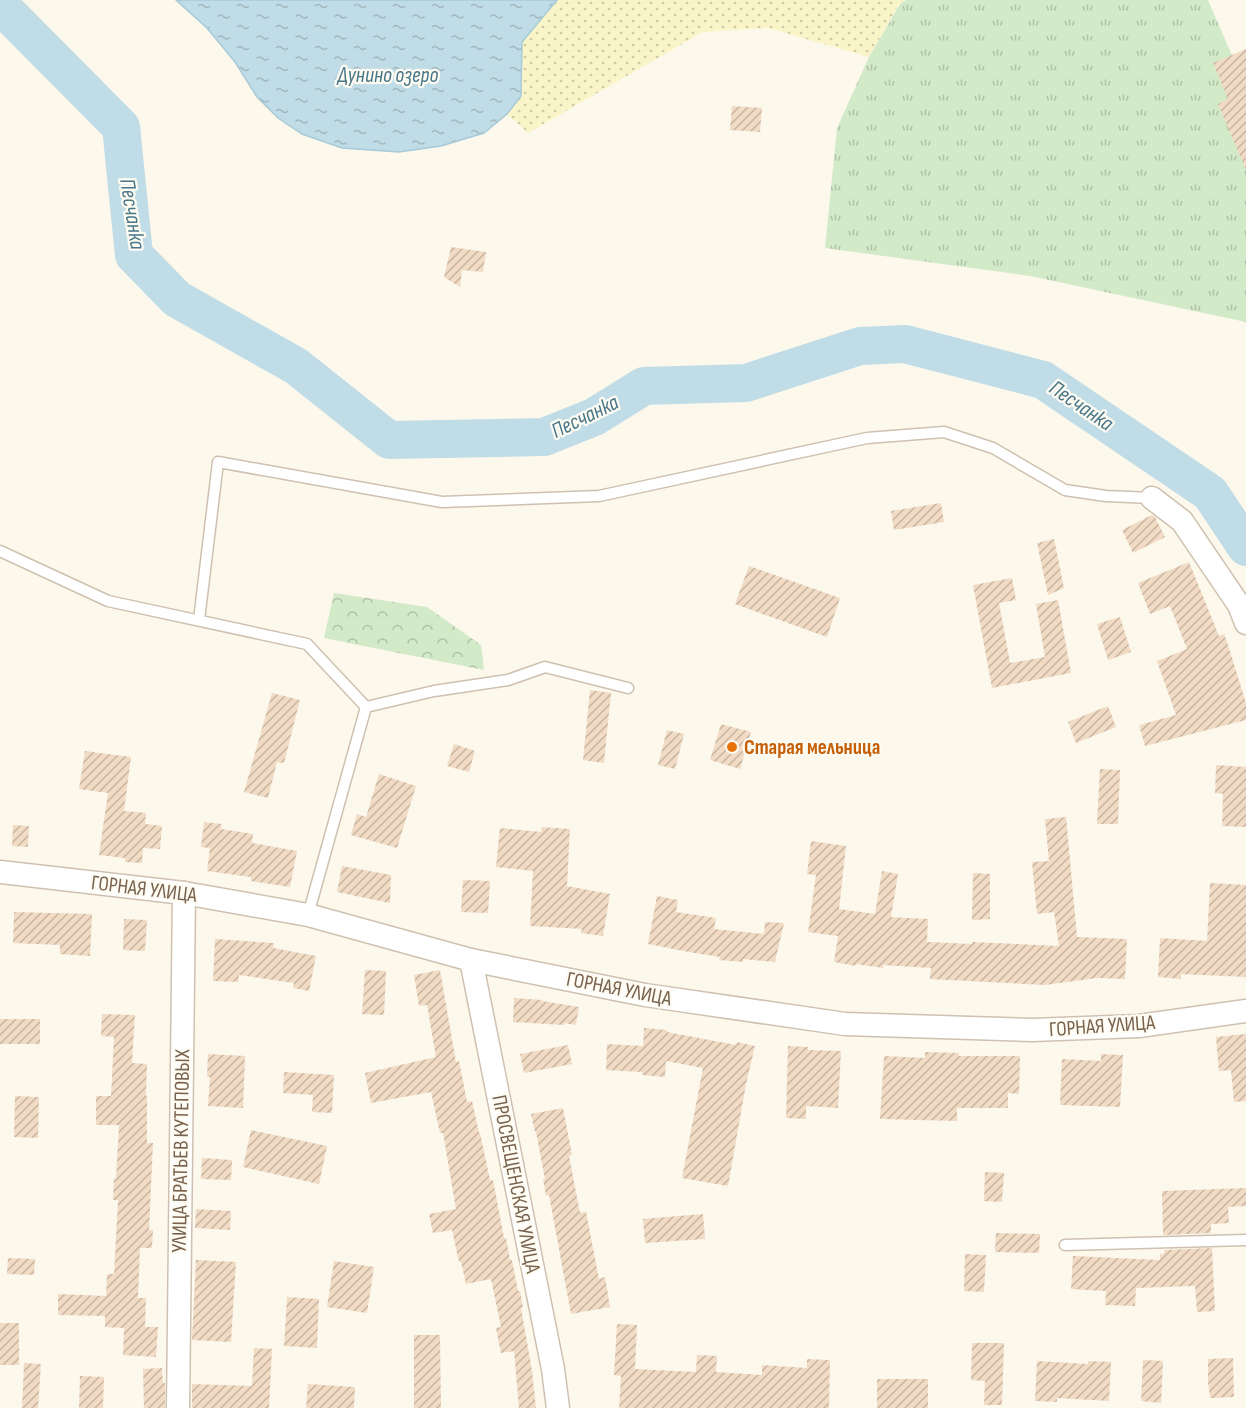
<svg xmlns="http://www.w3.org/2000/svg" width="1246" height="1408" font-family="'Sofia Sans Condensed',sans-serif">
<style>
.forest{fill:url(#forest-crowns)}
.sand{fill:url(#sand-dots)}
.park{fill:url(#park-tufts)}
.water{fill:url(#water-ripples);stroke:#a6cad8;stroke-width:1.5}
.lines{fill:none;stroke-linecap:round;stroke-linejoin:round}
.river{stroke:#c0dce6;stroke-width:38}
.building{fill:url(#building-hatch)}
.lane-casing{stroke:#cfc1b0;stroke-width:13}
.street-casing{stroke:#cfc1b0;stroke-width:25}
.lane{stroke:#fff;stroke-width:10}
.street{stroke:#fff;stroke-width:22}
.food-dot{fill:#e8710a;stroke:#fefbf2;stroke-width:2}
.labels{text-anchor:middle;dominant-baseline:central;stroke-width:4.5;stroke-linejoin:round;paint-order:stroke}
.food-label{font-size:21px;font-weight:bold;fill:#c56008;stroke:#fefbf2;text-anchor:start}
.street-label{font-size:21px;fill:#78624e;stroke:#fefbf2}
.water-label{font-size:22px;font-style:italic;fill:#48778a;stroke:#fefbf2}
</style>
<defs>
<pattern id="forest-crowns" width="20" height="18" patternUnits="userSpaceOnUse" patternTransform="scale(1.5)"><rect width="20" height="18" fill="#d3eac9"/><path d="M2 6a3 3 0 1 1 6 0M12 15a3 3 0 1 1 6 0" fill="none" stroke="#b0c1a5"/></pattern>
<pattern id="sand-dots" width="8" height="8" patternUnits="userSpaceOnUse" patternTransform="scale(1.5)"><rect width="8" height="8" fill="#faf5c8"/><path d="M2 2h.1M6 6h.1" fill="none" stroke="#cfcaa5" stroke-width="1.8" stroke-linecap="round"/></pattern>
<pattern id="park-tufts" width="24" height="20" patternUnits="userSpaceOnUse" patternTransform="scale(1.5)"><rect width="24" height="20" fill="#d3eac9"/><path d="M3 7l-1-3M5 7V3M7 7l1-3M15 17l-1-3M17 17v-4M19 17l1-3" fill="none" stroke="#b0c1a5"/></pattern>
<pattern id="water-ripples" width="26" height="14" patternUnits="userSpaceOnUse" patternTransform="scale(1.5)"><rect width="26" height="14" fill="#c0dce6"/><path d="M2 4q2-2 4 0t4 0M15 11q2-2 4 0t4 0" fill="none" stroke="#a1b6bd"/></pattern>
<pattern id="building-hatch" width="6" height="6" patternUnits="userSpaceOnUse" patternTransform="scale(1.5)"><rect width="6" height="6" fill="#f1dbc4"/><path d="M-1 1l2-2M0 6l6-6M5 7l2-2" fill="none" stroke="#c8b5a1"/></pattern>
</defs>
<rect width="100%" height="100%" fill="#fcf8ec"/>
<polygon class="forest" points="334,593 427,607 481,645 484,670 324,638"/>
<polygon class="sand" points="557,0 906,0 899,4 869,57 768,28 703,32 528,133 507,114 521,96 522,42"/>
<polygon class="park" points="906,0 1208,0 1246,88 1246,322 1030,276 825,248 837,128 869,57 900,4"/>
<polygon class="water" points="176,0 557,0 522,42 521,96 507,114 484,133 441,146 399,152 342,148 302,134 278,118 257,97 235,62 207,28"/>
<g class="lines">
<polyline class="river" points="0,10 11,16 121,127 134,255 177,299 296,366 389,440 544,437 594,417 644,386 746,383 860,346 905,344 1043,380 1210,493 1246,547"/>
</g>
<g class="building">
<polygon points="1246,49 1246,170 1218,104 1228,99 1213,63"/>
<polygon points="732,106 762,108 760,132 730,130"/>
<polygon points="451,247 486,252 483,272 462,270 460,287 444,277"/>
<polygon points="941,503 944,522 894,530 891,511"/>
<polygon points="1152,515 1155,517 1165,537 1133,553 1122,530"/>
<polygon points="1054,539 1064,588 1048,595 1037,543"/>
<polygon points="1189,562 1219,636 1224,634 1227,642 1246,703 1246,720 1145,746 1139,725 1176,715 1157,661 1187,649 1170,606 1150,614 1138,583"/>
<polygon points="749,566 840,598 827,637 735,604"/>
<polygon points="1012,578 1016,600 999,603 1010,663 1045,657 1036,604 1058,600 1071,673 992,688 973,585"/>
<polygon points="1120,617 1131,652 1108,660 1097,624"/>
<polygon points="590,690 611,693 604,763 583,760"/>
<polygon points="272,693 300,700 284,763 277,762 268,798 244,792"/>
<polygon points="1108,706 1116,727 1076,743 1068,722"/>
<polygon points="721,724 751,732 740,769 710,760"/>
<polygon points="667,730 684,734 675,769 658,765"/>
<polygon points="454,744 475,751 469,772 447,766"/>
<polygon points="85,751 131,757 124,811 146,813 145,824 162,826 160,849 143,848 142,863 125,862 125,858 99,855 108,793 79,789"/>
<polygon points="1216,765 1246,767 1246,827 1222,826 1223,794 1215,793"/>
<polygon points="1100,769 1120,770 1118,824 1097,824"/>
<polygon points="379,774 416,786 397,848 351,835 357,814 366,817"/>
<polygon points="1066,817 1077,937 1127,939 1125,979 1097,978 1045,985 930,979 931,968 883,965 883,968 856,964 856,966 834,962 838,936 808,932 816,875 807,874 811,841 846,846 839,909 875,914 882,871 898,874 891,917 928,919 927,942 972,944 972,942 1059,946 1054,912 1037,914 1032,862 1049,861 1045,819"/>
<polygon points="204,822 222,824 221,829 253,834 252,843 297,851 290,887 251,881 251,877 207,871 210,848 201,847"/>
<polygon points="13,825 29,826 28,847 12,846"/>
<polygon points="542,827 570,829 567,886 610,894 603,936 581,933 582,929 530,926 533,871 496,867 500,828 541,832"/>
<polygon points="342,866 391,875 390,903 337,892"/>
<polygon points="973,873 990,874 990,919 972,920"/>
<polygon points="463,880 490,881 488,913 461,912"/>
<polygon points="1210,883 1246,885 1246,977 1181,974 1181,979 1158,977 1160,938 1207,941"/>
<polygon points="657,896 678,900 676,912 716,918 714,929 764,934 765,922 784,923 775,962 743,959 743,962 719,960 720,957 689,952 648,944"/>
<polygon points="14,912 92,914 90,956 60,954 60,945 13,943"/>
<polygon points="124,919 147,920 145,951 123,950"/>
<polygon points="215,939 274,943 273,948 316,956 309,991 293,988 294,983 239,975 238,982 213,981"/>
<polygon points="365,970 386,971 384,1015 362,1014"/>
<polygon points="440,970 456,1062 459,1061 467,1102 472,1101 479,1133 480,1133 490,1180 493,1180 504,1238 506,1238 510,1260 512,1260 518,1291 520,1291 523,1308 521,1308 532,1371 536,1408 519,1408 514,1351 501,1353 496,1328 501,1327 491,1279 466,1284 461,1262 459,1262 452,1230 433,1233 429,1214 456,1209 443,1133 440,1133 431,1092 371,1103 365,1073 436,1057 427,1005 419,1006 414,975"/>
<polygon points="514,998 542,1000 542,1001 579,1007 576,1025 564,1023 564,1025 513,1022"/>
<polygon points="102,1014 135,1015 132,1063 147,1064 146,1096 147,1096 147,1143 153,1143 149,1230 153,1230 152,1248 140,1248 138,1298 146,1298 145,1327 158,1327 156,1357 123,1355 124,1328 105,1327 105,1316 58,1315 58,1294 106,1296 107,1274 114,1274 118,1200 113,1200 114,1178 116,1179 119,1125 96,1125 96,1096 111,1096 114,1037 101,1036"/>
<rect x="0" y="1019" width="40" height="25"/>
<polygon points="644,1028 667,1030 667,1032 736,1045 737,1042 755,1046 746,1084 728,1186 682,1178 703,1068 666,1061 665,1077 642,1075 642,1072 606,1070 607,1044 643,1046"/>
<polygon points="1246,1034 1246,1101 1234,1102 1231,1070 1219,1071 1216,1037"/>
<polygon points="568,1045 572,1064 524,1073 520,1054"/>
<polygon points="788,1046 808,1047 808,1050 841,1051 838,1108 806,1106 806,1119 786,1118"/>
<polygon points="925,1052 959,1053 959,1056 1020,1056 1019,1094 1008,1093 1008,1108 957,1108 957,1121 880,1119 884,1056 925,1058"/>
<polygon points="208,1054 245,1056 243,1108 208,1106 210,1077 207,1077"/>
<polygon points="1101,1054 1123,1055 1120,1107 1060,1105 1062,1059 1101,1061"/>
<polygon points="284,1072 334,1075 332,1113 312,1112 313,1095 283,1093"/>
<polygon points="15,1096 39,1097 38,1138 14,1137"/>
<polygon points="563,1108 572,1155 569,1156 580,1213 586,1212 599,1279 605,1277 610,1307 571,1314 549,1195 546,1196 543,1179 545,1179 536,1132 535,1132 531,1114"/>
<polygon points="251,1130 327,1146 319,1184 243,1167"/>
<polygon points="202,1158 232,1160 231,1180 201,1179"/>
<polygon points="985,1172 1004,1173 1002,1202 984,1201"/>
<polygon points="1246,1188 1246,1206 1228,1207 1229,1223 1211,1224 1211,1233 1163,1235 1162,1191"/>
<polygon points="196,1209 231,1211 230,1230 195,1228"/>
<polygon points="703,1214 705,1239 645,1243 643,1219"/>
<polygon points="996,1233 1040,1234 1039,1253 995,1252"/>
<polygon points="1212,1248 1215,1311 1197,1312 1195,1286 1136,1288 1135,1306 1105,1305 1106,1291 1071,1289 1073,1256 1160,1260 1160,1254 1164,1254 1164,1250"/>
<polygon points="965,1254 986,1255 984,1292 964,1291"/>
<polygon points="8,1258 35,1259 34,1275 7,1274"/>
<polygon points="196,1260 236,1262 231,1342 192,1340"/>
<polygon points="334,1261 374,1267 367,1313 327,1307"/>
<polygon points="287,1297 319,1299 317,1348 284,1346"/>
<rect x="0" y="1323" width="19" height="42"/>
<polygon points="617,1324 637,1325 635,1369 696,1372 697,1355 717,1356 716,1372 762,1375 762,1365 807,1368 807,1359 830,1360 829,1408 619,1408 621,1376 614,1375"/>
<polygon points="414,1335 440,1335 441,1408 414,1408"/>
<polygon points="972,1343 1004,1343 1002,1405 984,1405 985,1381 971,1380"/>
<polygon points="254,1348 272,1349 269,1408 192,1408 192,1384 252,1386"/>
<polygon points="1233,1358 1234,1397 1210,1398 1208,1382 1208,1359"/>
<polygon points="1143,1360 1163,1361 1161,1403 1141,1401"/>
<polygon points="1037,1361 1088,1364 1088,1361 1111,1362 1109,1401 1057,1398 1057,1402 1035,1401"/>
<polygon points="24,1363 41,1364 38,1408 22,1408"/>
<polygon points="162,1368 163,1383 165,1383 165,1408 144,1408 143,1369"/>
<polygon points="80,1376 104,1377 103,1408 79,1408"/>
<rect x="877" y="1379" width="51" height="29"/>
<polygon points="308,1384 355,1387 354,1408 306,1408"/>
</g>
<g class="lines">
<defs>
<g id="lane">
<polyline points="0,551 108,601 307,644 366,707 434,691 508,680 545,667 628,688"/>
<polyline points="199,620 218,462 442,502 599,496 867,438 944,432 993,448 1065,490 1106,496 1152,498"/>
<polyline points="308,915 366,707"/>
<polyline points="1065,1245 1246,1240"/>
</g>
<g id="street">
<polyline points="1152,498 1182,521 1239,605 1246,623"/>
<polyline points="0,872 184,893 308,915 471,960 645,995 845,1024 1032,1030 1139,1026 1246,1011"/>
<polyline points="471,960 553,1369 558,1408"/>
<polyline points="178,1408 184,893"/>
</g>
</defs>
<use href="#lane" class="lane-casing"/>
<use href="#street" class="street-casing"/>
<use href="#lane" class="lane"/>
<use href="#street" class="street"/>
</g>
<circle class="food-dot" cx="732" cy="747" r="6"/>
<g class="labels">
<g class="food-label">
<text x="744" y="747">Старая мельница</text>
</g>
<g class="street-label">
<text transform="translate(144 889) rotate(7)">ГОРНАЯ УЛИЦА</text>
<text transform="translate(619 989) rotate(11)">ГОРНАЯ УЛИЦА</text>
<text transform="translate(1102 1026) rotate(-4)">ГОРНАЯ УЛИЦА</text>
<text transform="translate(181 1151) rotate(-89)">УЛИЦА БРАТЬЕВ КУТЕПОВЫХ</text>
<text transform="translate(516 1184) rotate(79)">ПРОСВЕЩЕНСКАЯ УЛИЦА</text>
</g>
<g class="water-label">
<text x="388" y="75">Дунино озеро</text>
<text transform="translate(132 214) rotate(81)">Песчанка</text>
<text transform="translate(1081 406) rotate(34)">Песчанка</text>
<text transform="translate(585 417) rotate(-26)">Песчанка</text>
</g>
</g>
</svg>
